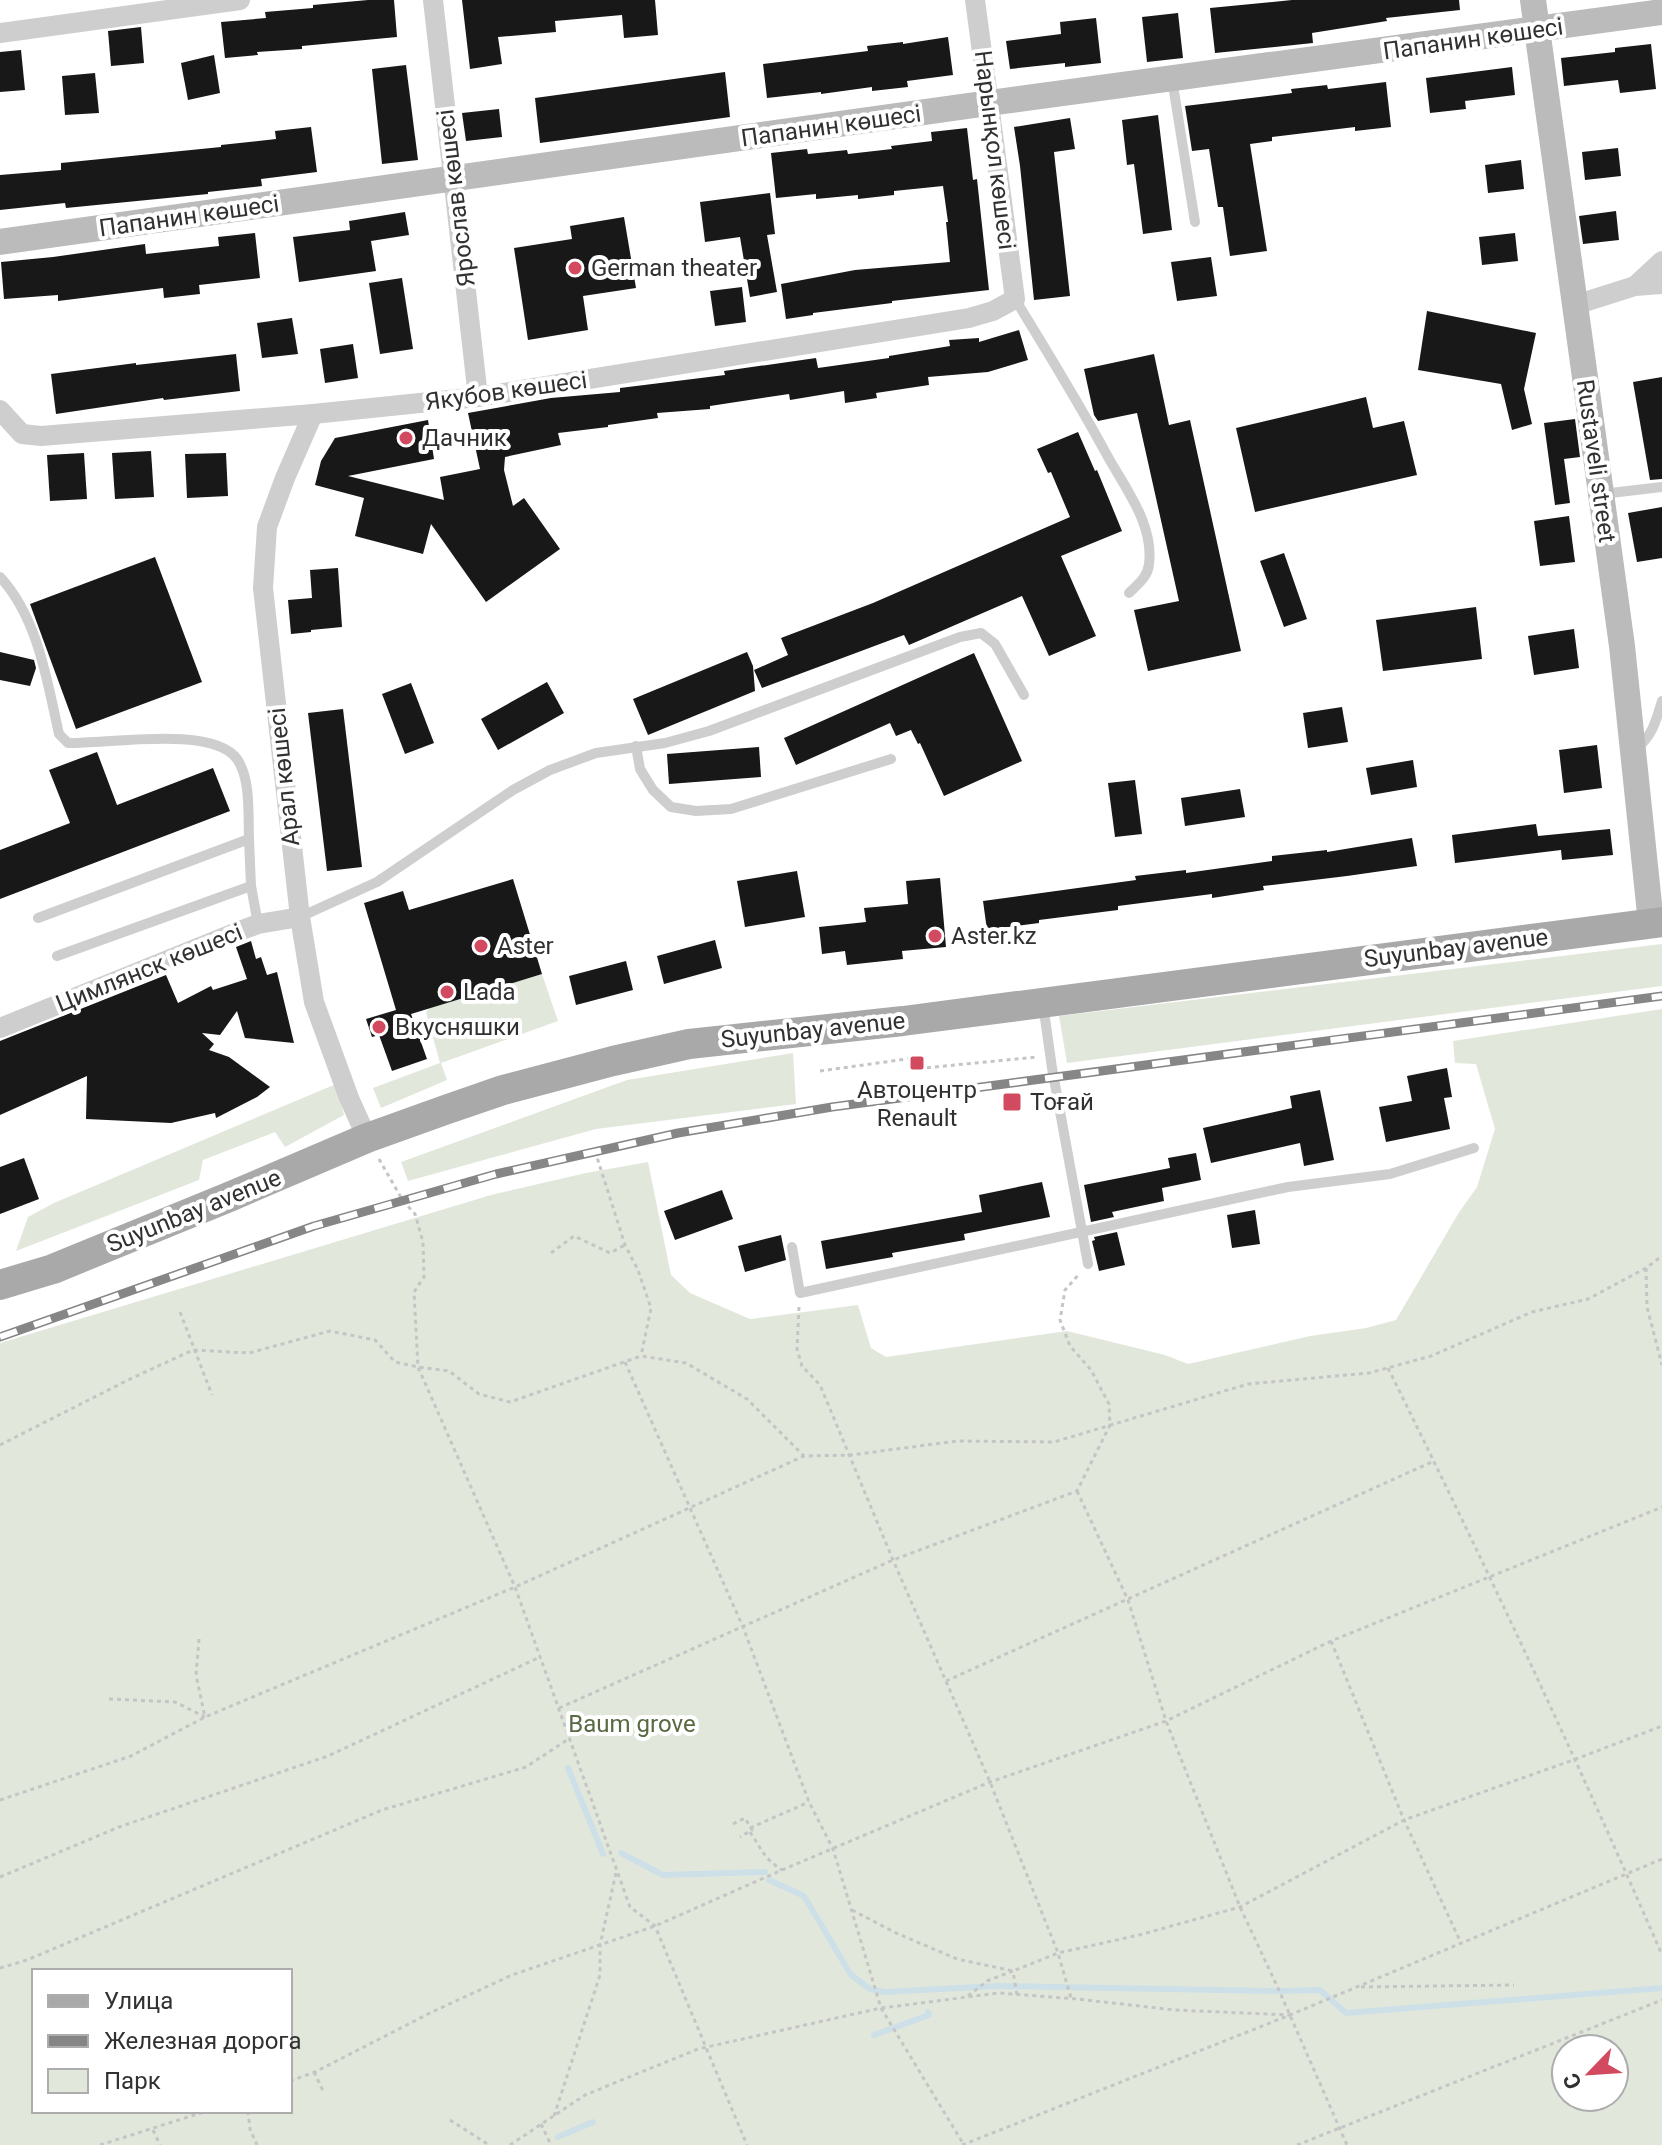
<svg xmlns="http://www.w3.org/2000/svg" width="1662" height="2145" font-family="Roboto,sans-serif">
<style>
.green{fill:#e2e7dc;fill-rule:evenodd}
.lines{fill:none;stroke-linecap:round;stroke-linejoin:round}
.stream{stroke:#cde0e8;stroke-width:6}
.building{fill:#181818}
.path{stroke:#c5c5c5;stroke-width:3;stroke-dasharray:4 4;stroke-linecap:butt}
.lane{stroke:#cecece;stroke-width:10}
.street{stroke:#cecece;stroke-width:20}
.secondary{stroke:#bbb;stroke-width:26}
.primary{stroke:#a9a9a9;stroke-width:30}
.rail-casing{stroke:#868686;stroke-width:9}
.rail{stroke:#fff;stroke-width:6;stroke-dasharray:18;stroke-linecap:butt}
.poi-dot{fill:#d24a60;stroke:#fff;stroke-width:3}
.labels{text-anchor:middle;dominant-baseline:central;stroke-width:8;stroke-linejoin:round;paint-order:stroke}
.street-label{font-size:24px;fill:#313131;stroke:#fff}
.poi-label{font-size:24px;fill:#313131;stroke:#fff;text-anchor:start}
.park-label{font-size:24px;fill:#586943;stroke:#fff}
</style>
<rect width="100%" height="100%" fill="#fff"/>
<g class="green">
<polygon points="1662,944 1662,986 1067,1063 1059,1016"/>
<polygon points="542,974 558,1021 441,1063 447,1080 381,1108 373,1088 440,1063 426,1012 430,1008"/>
<path d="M1662,1009v1136h-1662v-802l491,-148 95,-22 62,-11 23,113 19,18 60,26 108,-14 13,43 15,9 181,-26 98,24 23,9 122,-28 56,-8 30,-8 62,-106 19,-27 18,-58 -19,-65 -21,-1 -2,-22zM34,1971h256v140h-256zM1614,2049v48h-48v-48z"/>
<polygon points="793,1053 796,1104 596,1129 408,1181 401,1162 627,1080"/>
<polygon points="336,1084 344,1115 285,1147 275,1132 203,1160 199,1180 16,1251 28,1217 54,1203"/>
</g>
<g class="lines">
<g class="stream">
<polyline points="568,1768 603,1854"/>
<polyline points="621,1853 663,1875 765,1872"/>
<polyline points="769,1880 804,1896 851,1975 870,1989 885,1992 997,1986 1279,1991 1320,1990 1346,2013 1662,1988"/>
<polyline points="874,2035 929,2015 928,2012"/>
<polyline points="558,2137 593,2122"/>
</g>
</g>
<g class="building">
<polygon points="368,0 394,0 397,37 302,46 302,49 257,52 258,55 225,58 221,22 266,18 265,12 313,8 313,5"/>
<polygon points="462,0 655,0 658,35 624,38 622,15 555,21 556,32 498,37 502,64 470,69"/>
<polygon points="1292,0 1459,0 1460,10 1386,18 1387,21 1312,33 1313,43 1215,53 1210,8"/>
<polygon points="1178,13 1183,58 1147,62 1142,17"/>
<polygon points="1096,18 1101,63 1065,67 1065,63 1010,69 1006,41 1061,34 1060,22"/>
<polygon points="141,27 144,63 111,66 108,31"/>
<polygon points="948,37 953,75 907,81 908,87 872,91 872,87 821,94 821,92 767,98 763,64 868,51 867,46 903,42 903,44"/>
<polygon points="1651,44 1656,89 1620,93 1618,80 1564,86 1561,58 1615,52 1615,48"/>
<polygon points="21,50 25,90 0,92 0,52"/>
<polygon points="214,55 220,93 188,100 181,63"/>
<polygon points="406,65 418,160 382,164 372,69"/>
<polygon points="1512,67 1515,95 1465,101 1466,109 1430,113 1426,78"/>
<polygon points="725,72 730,117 540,143 535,98"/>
<polygon points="95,73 99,113 65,115 62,76"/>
<polygon points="1386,82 1391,127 1355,131 1355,127 1272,137 1272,141 1250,144 1267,251 1230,256 1223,207 1218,207 1209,149 1192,151 1185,106 1292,93 1291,89 1327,85 1328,89"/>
<polygon points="499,109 502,137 466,141 462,113"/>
<polygon points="1158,115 1172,230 1143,234 1134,164 1127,165 1122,120"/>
<polygon points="1070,118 1075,149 1054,152 1070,296 1034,300 1020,166 1014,127"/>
<polygon points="311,127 317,172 261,179 262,186 208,192 208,194 66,208 65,203 0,210 0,175 61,170 61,163 221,147 221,145 276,139 275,131"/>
<polygon points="967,128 973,180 977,179 989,290 892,301 892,303 813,313 813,315 786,319 781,284 855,270 950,262 946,222 948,222 943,186 894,191 894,195 858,199 858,195 816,199 816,194 776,198 771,153 807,149 808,154 847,150 848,154 892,149 891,146 932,141 931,132"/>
<polygon points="1618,148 1621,176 1585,180 1582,152"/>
<polygon points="1521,160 1524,189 1488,193 1485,165"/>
<polygon points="770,193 775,234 767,235 777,292 750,297 740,237 705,242 700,202"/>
<polygon points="1616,211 1619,240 1583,244 1579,216"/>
<polygon points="405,212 409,235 371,241 376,271 299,282 293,237 350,230 349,221"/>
<polygon points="624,217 636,288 583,296 588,330 528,340 514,248 572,239 570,226"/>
<polygon points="255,233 260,278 199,285 200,294 164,298 163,288 58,301 58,295 4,299 1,262 53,257 145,244 146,254 219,246 218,237"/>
<polygon points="1515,233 1518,261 1482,265 1479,237"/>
<polygon points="1211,257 1217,296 1177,301 1171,262"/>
<polygon points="402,278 413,349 380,354 369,283"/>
<polygon points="742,287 746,322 715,326 710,291"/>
<polygon points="1427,311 1536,333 1524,389 1532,424 1512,430 1501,384 1418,370"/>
<polygon points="292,318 298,354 262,358 257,323"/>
<polygon points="1019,330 1028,360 988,372 928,377 929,385 876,393 877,398 845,403 844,391 790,400 789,394 710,406 710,409 657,413 658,418 608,425 608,427 558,433 561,445 505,457 504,470 513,506 524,498 560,549 486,602 431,524 423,554 355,536 364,498 315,485 321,461 335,438 428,420 434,459 348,476 444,500 440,477 480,469 468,413 551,398 620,392 620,388 725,375 724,371 816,358 818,368 889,358 889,356 950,346 949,340 979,338 979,342"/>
<polygon points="353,344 358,378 325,383 320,349"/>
<polygon points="236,354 240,391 164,400 163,398 56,414 51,374 136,363 136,365"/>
<polygon points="1154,354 1169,425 1190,420 1241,651 1148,671 1134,610 1179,601 1137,413 1098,421 1094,415 1084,369"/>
<polygon points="1662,377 1662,479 1650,480 1633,382"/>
<polygon points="1366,397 1373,428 1404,421 1417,475 1255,512 1236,428"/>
<polygon points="1575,419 1580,457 1564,459 1570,503 1555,505 1544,423"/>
<polygon points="1078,432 1095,471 1097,470 1122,531 1061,556 1096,636 1049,656 1022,596 909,645 904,635 762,688 754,670 788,655 781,638 873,603 1070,517 1051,472 1048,473 1037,449"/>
<polygon points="151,451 154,497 115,499 112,453"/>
<polygon points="84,453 87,499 50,501 47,455"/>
<polygon points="226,453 228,496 187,498 185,454"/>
<polygon points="1662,507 1662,558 1637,562 1628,513"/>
<polygon points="1569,516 1575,562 1540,566 1534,521"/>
<polygon points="1284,553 1307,619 1284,627 1260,561"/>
<polygon points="155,557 202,682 76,729 30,604"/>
<polygon points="338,568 342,627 311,630 311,632 291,634 288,600 312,598 310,570"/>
<polygon points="1476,607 1482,659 1383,671 1376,620"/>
<polygon points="1574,629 1579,668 1534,675 1528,636"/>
<polygon points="0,652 34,660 36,668 30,686 0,680"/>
<polygon points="747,652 753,666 755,691 648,735 633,699"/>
<polygon points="974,653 1022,761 944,796 920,743 918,744 911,730 896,736 890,723 796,765 784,738"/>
<polygon points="547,682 564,713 498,750 481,719"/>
<polygon points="411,683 434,743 405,754 382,694"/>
<polygon points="1342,707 1348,742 1308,748 1303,713"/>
<polygon points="343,709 362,867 327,871 308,713"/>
<polygon points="1597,745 1602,788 1564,793 1559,750"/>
<polygon points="759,747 761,777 669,784 667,754"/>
<polygon points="97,752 117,805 213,768 230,811 0,899 0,850 70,823 49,770"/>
<polygon points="1413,760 1417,787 1371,795 1366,768"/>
<polygon points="1135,780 1142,834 1115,837 1108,783"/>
<polygon points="1240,789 1245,817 1185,826 1181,798"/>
<polygon points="1536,824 1538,836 1610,829 1613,855 1562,860 1561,850 1455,863 1452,835"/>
<polygon points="1412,838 1417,866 1347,876 1263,886 1264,890 1212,898 1212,894 1118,906 1118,910 1039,920 1039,923 987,930 983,901 1136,880 1135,876 1186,870 1186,873 1272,861 1272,856 1327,850 1327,852"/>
<polygon points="797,871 805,917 745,927 737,881"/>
<polygon points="940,878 946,947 902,951 903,959 847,965 845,951 822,954 819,927 866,922 864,908 908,904 906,881"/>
<polygon points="513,879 542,974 411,1014 427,1059 392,1071 379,1035 372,1037 366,1019 396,1010 364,903 403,891 409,910"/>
<polygon points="715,940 722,968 664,984 657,956"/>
<polygon points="251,941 256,959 261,957 267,975 277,972 294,1043 245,1038 237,1011 220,1035 202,1033 214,1044 209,1050 229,1057 270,1087 257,1097 216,1118 215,1113 171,1123 86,1119 87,1076 0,1115 0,1041 166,975 178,1003 211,986 213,990 247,979 236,947"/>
<polygon points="626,961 633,990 576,1005 569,976"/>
<polygon points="1447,1068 1452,1097 1444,1098 1450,1129 1386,1142 1379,1107 1412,1101 1407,1076"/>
<polygon points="1320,1090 1334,1160 1304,1166 1300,1143 1211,1163 1203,1128 1292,1108 1290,1096"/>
<polygon points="1196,1153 1201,1180 1162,1188 1164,1201 1112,1212 1114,1217 1091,1222 1084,1185 1170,1168 1168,1158"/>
<polygon points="24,1158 39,1199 0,1214 0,1167"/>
<polygon points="1042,1182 1050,1217 964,1234 965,1240 892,1253 893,1257 826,1269 821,1241 982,1212 979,1195"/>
<polygon points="722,1190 733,1219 675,1240 664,1211"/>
<polygon points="1255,1210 1260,1244 1232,1248 1227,1215"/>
<polygon points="1117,1232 1125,1265 1099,1271 1092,1241 1095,1240 1094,1237"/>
<polygon points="781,1235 786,1260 745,1272 738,1246"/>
</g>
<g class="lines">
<g class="path">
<polyline points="820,1071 914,1058 924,1068 1037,1057"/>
<polyline points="595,1151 625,1245 638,1270 651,1308 641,1356"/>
<polyline points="379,1159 403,1201 415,1214 423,1242 424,1277 414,1292 418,1367 515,1587 630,1907 655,1926 747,2145"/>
<polyline points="551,1253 574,1236 610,1253 625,1245"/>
<polyline points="1646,1268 1647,1307 1662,1365"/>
<polyline points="799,1307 797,1349 802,1366 820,1385 893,1560 990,1782 1058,1953 1071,1998"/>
<polyline points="180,1312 212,1395"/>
<polyline points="625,1362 743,1627 809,1802 833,1849 881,2008 964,2145"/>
<path d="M1388,1368c96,194 188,389 274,587"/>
<polyline points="0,1445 128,1380 193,1350 249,1353 330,1331 375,1340 395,1362 418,1367 449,1371 479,1394 510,1402 641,1356 686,1363 747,1399 804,1456 851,1455 957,1441 1054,1442 1248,1384 1369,1373 1431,1356 1532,1312 1588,1299 1646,1268 1662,1256"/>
<polyline points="1077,1491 1128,1600 1166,1721 1240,1907 1278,1988 1347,2145"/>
<polyline points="199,1639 196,1675 205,1717"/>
<polyline points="1331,1641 1404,1820 1461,1943"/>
<polyline points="946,1681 1434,1461"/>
<polyline points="109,1699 175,1702 205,1717"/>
<polyline points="559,1708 893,1560 1077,1491 1110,1425 1109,1404 1091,1370 1070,1346 1060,1320 1065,1290 1080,1273"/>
<polyline points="0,1800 131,1756 205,1717 515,1587 804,1456"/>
<polyline points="733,1824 745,1818 752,1830 740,1837"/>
<polyline points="750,1828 809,1802"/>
<path d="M750,1832c12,17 13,26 32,38"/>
<polyline points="0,1877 119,1827 328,1756 540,1657"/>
<polyline points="852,1910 896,1933 957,1959 1013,1971 1058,1953 1139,1935 1240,1907 1404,1820 1576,1759 1662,1726"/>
<polyline points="0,1968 27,1960 382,1810 526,1767 570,1738"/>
<polyline points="1361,1987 1514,1985"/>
<polyline points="968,1996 987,1981 1013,1971 1017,1995"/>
<polyline points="314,2072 324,2093"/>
<polyline points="290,2081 315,2072 432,2012 512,1975 655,1926 782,1870 990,1782 1166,1721 1331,1641 1662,1507"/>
<polyline points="248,2111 250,2129 257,2145"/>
<polyline points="554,2116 600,1975 600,1945 616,1873"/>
<polyline points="450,2120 489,2145"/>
<polyline points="541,2124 551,2145"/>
<polyline points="153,2130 160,2145"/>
<polyline points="100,2145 207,2111"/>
<polyline points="510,2145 585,2095 698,2049 881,2008 999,1993 1077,1999 1175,2010 1290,2015"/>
<polyline points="962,2145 1290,2015 1662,1859"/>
<polyline points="1297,2145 1662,2000"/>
</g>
<g class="lane">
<polyline points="1172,79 1195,222"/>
<path d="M1015,299c32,52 64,104 93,158 18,32 46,68 41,107 -1,13 -11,20 -20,29"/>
<polyline points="1602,494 1662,487"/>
<path d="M0,577c38,41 47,104 59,157l9,9c39,1 145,-18 169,16 14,20 11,56 12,80"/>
<polyline points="636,746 640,769 653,790 671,807 696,811 731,809 891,759"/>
<path d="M1637,748c16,-13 19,-28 25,-47"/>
<polyline points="300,917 377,882 513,790 550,770 596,753 665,743 709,731 960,637 981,633 995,644 1024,695"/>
<polyline points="38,918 249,839 251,886 258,924"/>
<polyline points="57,956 251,886"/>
<polyline points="1043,1004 1052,1068 1088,1264"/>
<polyline points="792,1247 800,1293 1288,1187 1390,1174 1474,1148"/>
</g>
<g class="street">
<polyline points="433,0 478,397"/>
<polyline points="0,33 240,0"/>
<polyline points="1635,286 1662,261"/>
<polyline points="1575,305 1635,286 1662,284"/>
<polyline points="0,410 22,434 41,436 313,414 478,397 969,318 993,311 1015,299 975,0"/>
<polyline points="313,414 285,478 267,527 263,588 300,917 314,1002 349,1098 367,1138"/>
<polyline points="0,1028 242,930 258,924 300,917"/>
</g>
<g class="secondary">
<polyline points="1533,0 1622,646 1651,923"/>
<polyline points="0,242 989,103 1662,12"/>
</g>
<polyline class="primary" points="0,1285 53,1269 229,1197 367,1138 445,1110 503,1090 613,1061 689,1044 903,1021 1662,922"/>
<defs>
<polyline id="rail" points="0,1337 314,1226 496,1174 678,1133 832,1107 1662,996"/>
</defs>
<use href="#rail" class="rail-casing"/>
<use href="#rail" class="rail"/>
</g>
<g class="poi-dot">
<circle cx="575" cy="268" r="8"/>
<circle cx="406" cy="438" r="8"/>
<circle cx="935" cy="936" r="8"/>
<circle cx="481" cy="946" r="8"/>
<circle cx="447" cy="992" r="8"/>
<circle cx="379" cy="1027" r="8"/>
<rect x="909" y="1055" width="16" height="16" rx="4"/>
<rect x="1002" y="1092" width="20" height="20" rx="4"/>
</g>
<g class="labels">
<g class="street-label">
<text transform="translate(1473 39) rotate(-8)">Папанин көшесі</text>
<text transform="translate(831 126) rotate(-8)">Папанин көшесі</text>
<text transform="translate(995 150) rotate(83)">Нарынқол көшесі</text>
<text transform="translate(456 198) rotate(-97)">Ярослав көшесі</text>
<text transform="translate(189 216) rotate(-8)">Папанин көшесі</text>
<text transform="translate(506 391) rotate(-8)">Якубов көшесі</text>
<text transform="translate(1596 461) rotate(82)">Rustaveli street</text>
<text transform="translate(284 777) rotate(-96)">Арал көшесі</text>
<text transform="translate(1456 948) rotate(-7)">Suyunbay avenue</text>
<text transform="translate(149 968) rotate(-22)">Цимлянск көшесі</text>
<text transform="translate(813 1030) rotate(-6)">Suyunbay avenue</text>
<text transform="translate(194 1211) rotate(-22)">Suyunbay avenue</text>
</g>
<g class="poi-label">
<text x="591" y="268">German theater</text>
<text x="422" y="438">Дачник</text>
<text x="951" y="936">Aster.kz</text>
<text x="497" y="946">Aster</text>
<text x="463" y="992">Lada</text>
<text x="395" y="1027">Вкусняшки</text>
<text x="917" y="1090" text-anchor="middle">Автоцентр<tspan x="917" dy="28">Renault</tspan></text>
<text x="1030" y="1102">Тоғай</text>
</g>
<g class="park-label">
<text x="632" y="1724">Baum grove</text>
</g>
</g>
<rect x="32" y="1969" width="260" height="144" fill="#ffffff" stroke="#adadad" stroke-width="2"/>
<rect x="48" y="1995" width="40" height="12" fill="#a9a9a9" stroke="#adadad" stroke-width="2"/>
<text x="104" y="2009" font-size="24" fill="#313131">Улица</text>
<rect x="48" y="2035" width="40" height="12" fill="#868686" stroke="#adadad" stroke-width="2"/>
<text x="104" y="2049" font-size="24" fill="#313131">Железная дорога</text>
<rect x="48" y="2069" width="40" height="24" fill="#e2e7dc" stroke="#adadad" stroke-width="2"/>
<text x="104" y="2089" font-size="24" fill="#313131">Парк</text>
<g transform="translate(1590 2073) rotate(245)"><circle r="38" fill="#ffffff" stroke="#adadad" stroke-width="2"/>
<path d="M0-6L14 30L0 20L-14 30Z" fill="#d24a60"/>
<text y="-12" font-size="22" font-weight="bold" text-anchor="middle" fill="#313131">С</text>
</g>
</svg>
